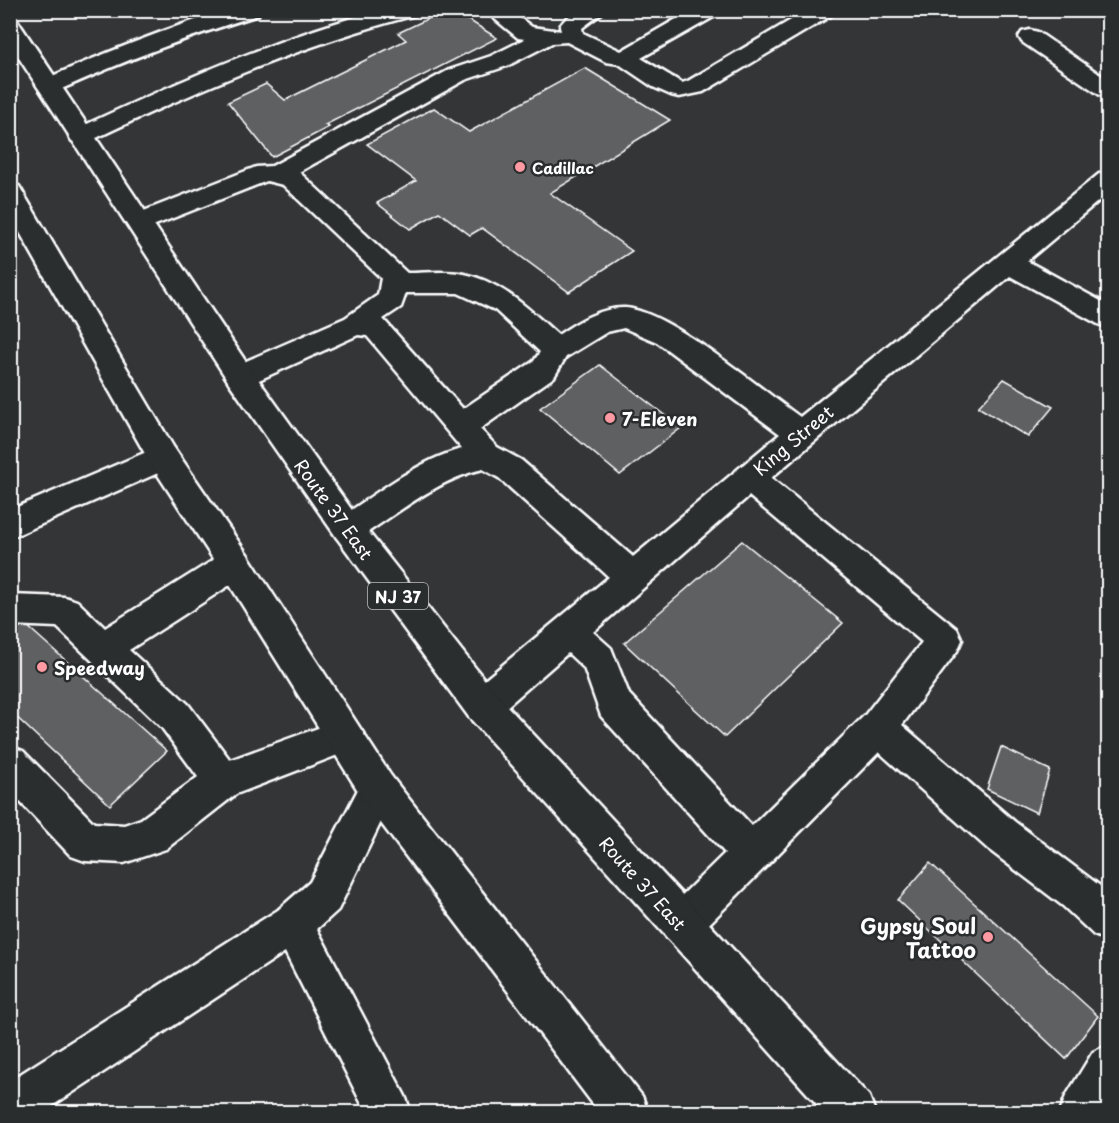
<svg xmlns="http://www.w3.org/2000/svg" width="1119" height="1123" font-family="'Playpen Sans',sans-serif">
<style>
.building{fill:#5f6162;stroke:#fff;stroke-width:1.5}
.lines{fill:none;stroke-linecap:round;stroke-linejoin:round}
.minor-casing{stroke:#fff;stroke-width:5}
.highway-casing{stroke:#fff;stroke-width:5}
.minor{fill:#2a2d2e;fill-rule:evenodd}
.highway{fill:#2a2d2e;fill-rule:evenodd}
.poi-dot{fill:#ff9aa2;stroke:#2a2d2e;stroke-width:2}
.labels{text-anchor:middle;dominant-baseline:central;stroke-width:5;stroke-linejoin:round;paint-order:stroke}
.far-poi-label{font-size:15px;font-weight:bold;fill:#fff;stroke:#2a2d2e;text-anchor:start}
.shield{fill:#2a2d2e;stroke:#bfc0c0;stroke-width:1.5}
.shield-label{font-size:16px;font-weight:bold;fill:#fff}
.poi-label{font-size:18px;font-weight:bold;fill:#fff;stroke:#2a2d2e;text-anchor:start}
.street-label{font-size:18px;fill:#fff;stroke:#2a2d2e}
.near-poi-label{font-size:21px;font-weight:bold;fill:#fff;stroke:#2a2d2e;text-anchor:end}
</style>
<rect width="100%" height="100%" fill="#333536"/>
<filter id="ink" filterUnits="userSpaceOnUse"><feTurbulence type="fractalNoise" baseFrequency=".0167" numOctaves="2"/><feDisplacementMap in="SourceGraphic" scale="12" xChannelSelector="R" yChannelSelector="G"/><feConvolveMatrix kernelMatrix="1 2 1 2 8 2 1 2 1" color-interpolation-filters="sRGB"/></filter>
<g filter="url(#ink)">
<g class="building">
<polygon points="446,10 453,10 497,38 325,125 329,127 272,157 228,102 266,84 285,100 406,40 398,33"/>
<polygon points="585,68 670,120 550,193 632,251 569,292 482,228 470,235 439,212 410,229 377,203 416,181 367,144 434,108 469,132"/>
<polygon points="600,365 681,428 620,475 540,408"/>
<polygon points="1004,379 1053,407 1028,437 978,407"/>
<polygon points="742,541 843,623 725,737 624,643"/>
<polygon points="17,617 167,751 110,805 10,711 10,622"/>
<polygon points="1001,747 1050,770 1037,813 987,789"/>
<polygon points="930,863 1098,1016 1066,1059 898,900"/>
</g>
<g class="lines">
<defs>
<g id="minor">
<path d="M226,10h34l-2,5c-69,21 -135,46 -201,76l-8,2 -8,-2 -4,-5 4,-5c61,-27 121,-51 185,-71z"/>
<path d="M380,10h37l-2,5c-114,30 -220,76 -325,126l-9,3 -9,-3 -3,-5 3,-5c101,-47 201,-92 308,-121z"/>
<path d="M484,10h25l23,17 29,4 -1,-5c11,-17 28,-16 46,-16l-24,18 1,5 38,18 71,-41h27l-2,5 -76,43 41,25 6,-2 120,-71h26l-2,5 -129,77 -24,5 -8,-2 -18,-8 -34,-23 -13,-2 -39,-20 -15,1 -45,23 -42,14 -166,92 108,101c18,0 39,-3 57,1 38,8 66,36 94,61 19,-13 43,-28 67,-27 44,3 137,82 175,109l299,-243 9,-2v21l-81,68 81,44v22l-10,-3 -88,-48 -239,202 186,151 5,11 -5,11 -55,74 113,97 93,70v49l-14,-6 -31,-29 -75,-57 -109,-97 -184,186 -14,6 -14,-6 -6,-14 6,-14 58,-57 -124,-137 -17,-48 -16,-15 -73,64 -13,5 -13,-5 -5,-12 5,-12 140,-116 -110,-99 -16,-9c-45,10 -85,44 -124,69l-11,4 -11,-4 -5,-9 5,-9c36,-24 83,-61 125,-71l-95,-113 -9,-1 -108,49 -10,3 -10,-3 -5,-8 5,-8 115,-50 33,-23 3,-17 -98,-93 -16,-4 -127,50 -9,-3 -4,-6 4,-6 125,-49 16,-1 177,-96 42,-14 34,-17 -7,-1zM406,293h52l37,17 45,42 -6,9 -71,48 -80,-90 18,-12zM624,328l33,14 123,92 -147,123 -112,-97 -24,-13 -17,-18 74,-52 12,-20 41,-25zM749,496l173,146 -57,73 -113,111 -123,-132 -18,-46 -18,-16z"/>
<polygon points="1030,30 1038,32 1108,80 1108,97 1100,95 1022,42 1019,37 1022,32"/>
<polygon points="163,445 174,448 178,457 174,466 10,538 10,510"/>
<polygon points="235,550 247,554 252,564 247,574 129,650 188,704 230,760 343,719 356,724 361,736 356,748 236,794 166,849 124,863 85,861 71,856 10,791 10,746 23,751 94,823 124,825 141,819 198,777 162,728 57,627 10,625 10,595 65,597 77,601 105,628 223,554"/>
<polygon points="378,771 391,776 397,789 338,910 317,929 405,1096 411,1112 366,1112 285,952 43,1112 10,1112 11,1080 278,910 310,882 365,776"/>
<polygon points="1108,1045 1108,1109 1106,1112 1060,1112 1066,1096 1093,1052"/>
</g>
<g id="highway">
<polygon points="10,20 18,21 21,26 250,368 359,520 495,693 869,1096 875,1112 824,1112 469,717 337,538 230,384 10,44"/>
<polygon points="10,184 19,186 174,448 247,554 391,776 642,1096 648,1112 599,1112 365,802 223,574 152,466 10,215"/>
</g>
</defs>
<use href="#minor" class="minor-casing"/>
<use href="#highway" class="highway-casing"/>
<use href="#minor" class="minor"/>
<use href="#highway" class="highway"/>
</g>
</g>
<g class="poi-dot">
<circle cx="520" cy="167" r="6"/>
<circle cx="610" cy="418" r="6"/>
<circle cx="42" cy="667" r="6"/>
<circle cx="988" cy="937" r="6"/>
</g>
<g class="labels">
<g class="far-poi-label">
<text x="532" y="167">Cadillac</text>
</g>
<rect class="shield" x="368" y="583" width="60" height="26" rx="4.5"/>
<g class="shield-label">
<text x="398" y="596">NJ 37</text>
</g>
<g class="poi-label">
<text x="622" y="418">7-Eleven</text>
<text x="54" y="667">Speedway</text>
</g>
<g class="street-label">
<text transform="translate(793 440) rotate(-40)">King Street</text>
<text transform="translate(334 509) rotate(54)">Route 37 East</text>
<text transform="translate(643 883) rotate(48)">Route 37 East</text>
</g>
<g class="near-poi-label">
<text x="976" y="925">Gypsy Soul<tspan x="976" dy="24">Tattoo</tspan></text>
</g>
</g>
<rect width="1119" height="1123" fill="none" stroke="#2a2d2e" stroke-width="36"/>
<rect x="18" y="18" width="1083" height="1087" fill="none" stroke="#fff" stroke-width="2" filter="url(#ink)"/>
</svg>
